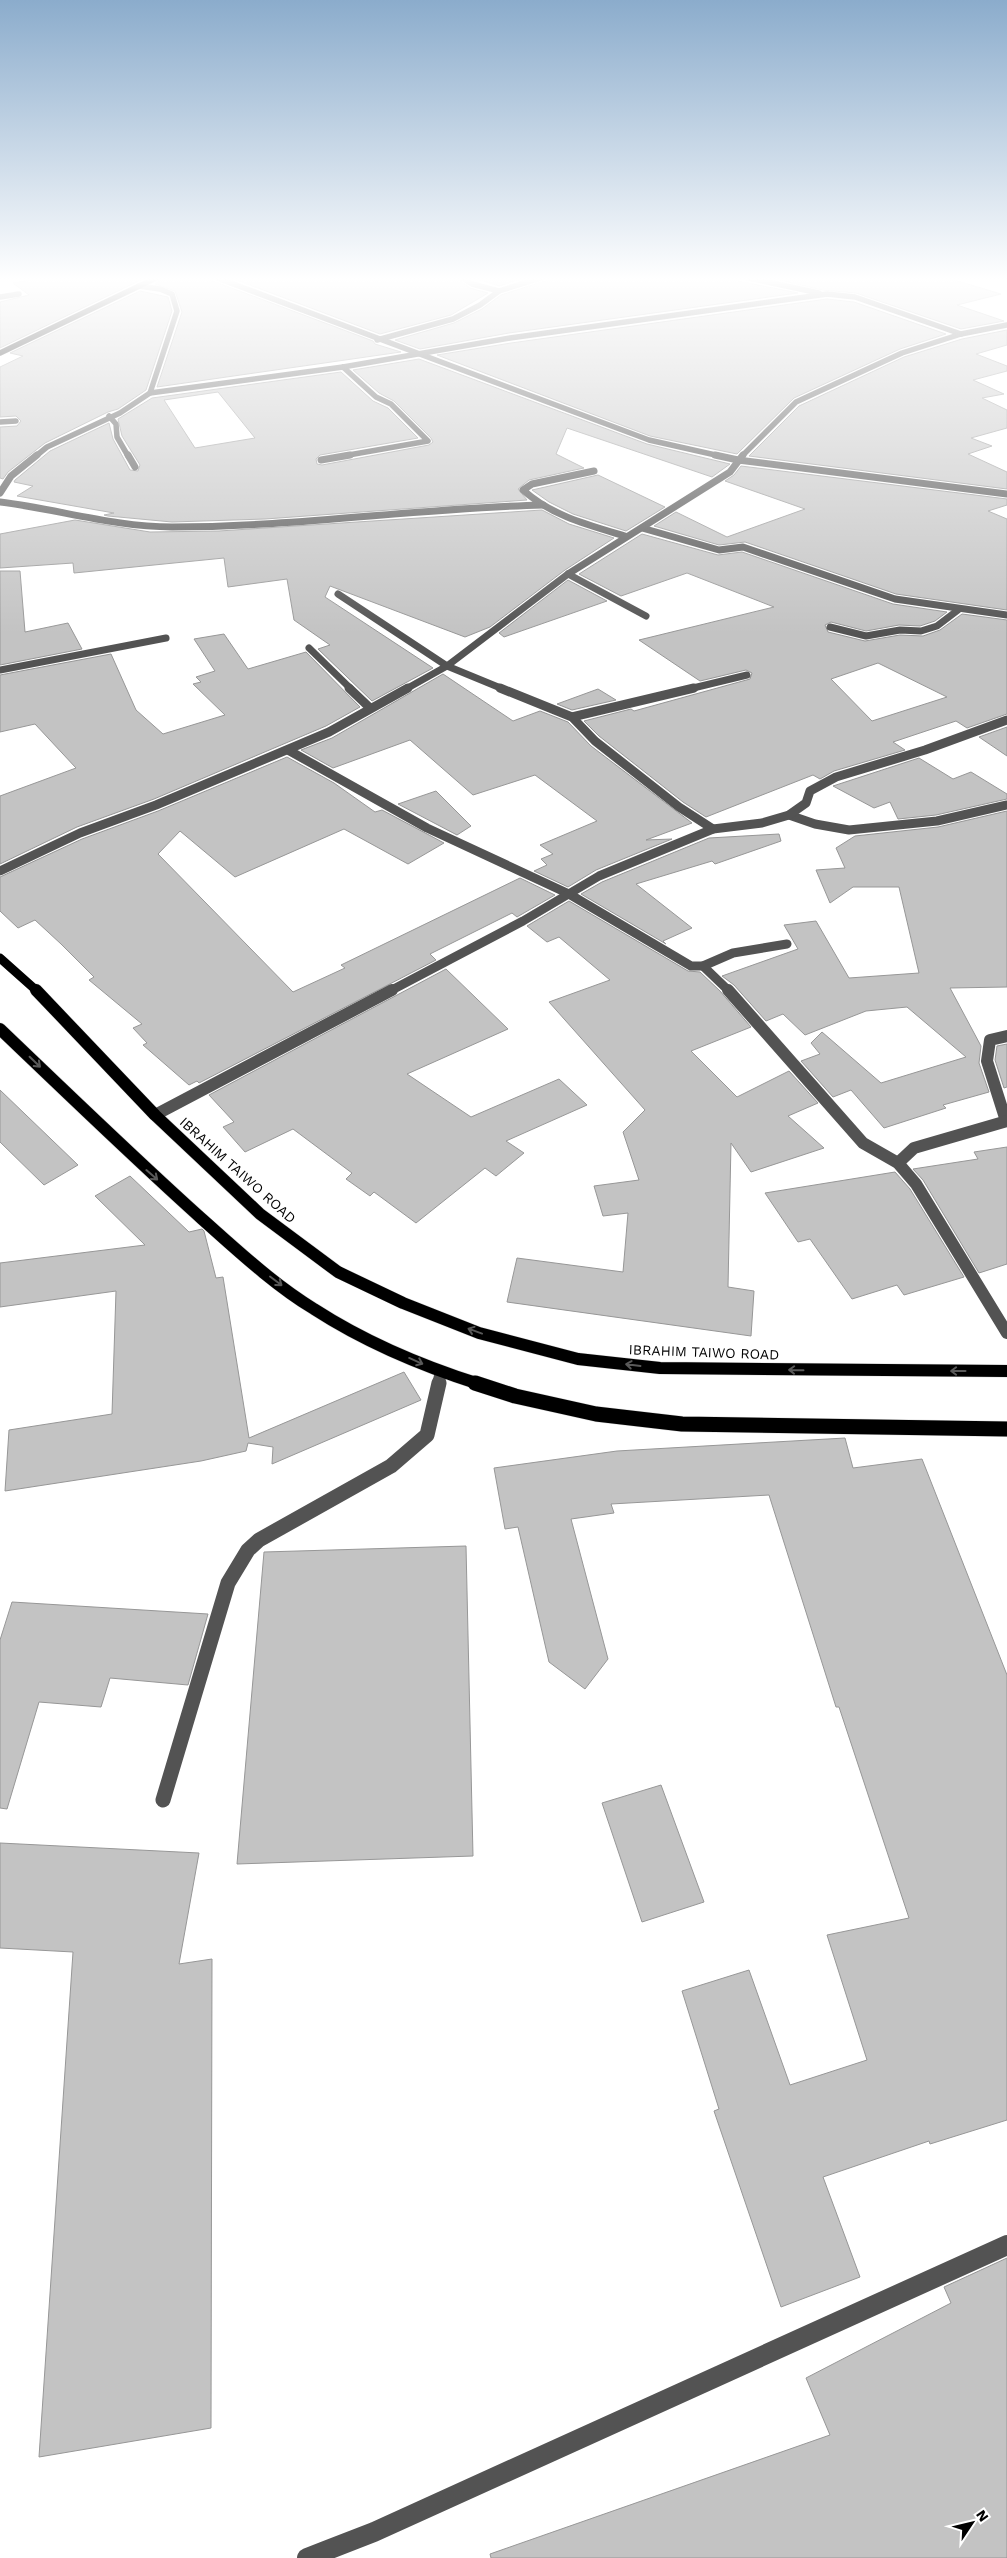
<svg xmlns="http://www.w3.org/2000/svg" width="1007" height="2558" font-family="'Work Sans',sans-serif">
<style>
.building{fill:#c3c3c3;stroke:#979797;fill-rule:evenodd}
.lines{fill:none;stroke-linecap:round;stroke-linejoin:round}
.major-far3-casing{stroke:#dbdbdb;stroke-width:6}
.major-far2-casing{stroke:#dbdbdb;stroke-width:9}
.major-far1-casing{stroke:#dbdbdb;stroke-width:13}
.major-casing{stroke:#dbdbdb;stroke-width:16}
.minor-far5{stroke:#535353;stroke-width:5.5}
.minor-far4{stroke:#535353;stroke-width:7}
.minor-far3{stroke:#535353;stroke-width:9}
.minor-far2{stroke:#535353;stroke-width:12}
.minor-far1{stroke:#535353;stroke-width:15}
.minor{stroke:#535353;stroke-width:20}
.major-far3{stroke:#000;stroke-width:5.5}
.major-far2{stroke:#000;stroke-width:9}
.major-far1{stroke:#000;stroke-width:12}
.major{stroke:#000;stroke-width:15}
.oneway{stroke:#595959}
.labels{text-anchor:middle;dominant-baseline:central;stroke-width:5;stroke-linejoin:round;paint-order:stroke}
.street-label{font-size:14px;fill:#000;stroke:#fff}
</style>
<rect width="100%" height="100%" fill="#fff"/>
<g class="building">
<polygon points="54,276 149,276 0,348 0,302 29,295 13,283"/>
<polygon points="165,276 207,276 210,280 373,341 375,344 401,352 157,387 182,312 175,291 155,284"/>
<polygon points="226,276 454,276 470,288 488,293 451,315 380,334"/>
<polygon points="468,276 530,276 499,286"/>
<polygon points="552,276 734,276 738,281 798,293 509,333 420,349 395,340 454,323 482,309 501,295 548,280"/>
<polygon points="763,276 941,276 1001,294 957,305 1004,321 961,329 856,293 822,290"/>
<polygon points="140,291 168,297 172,311 146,390 118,409 108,412 45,443 8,472 3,479 0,478 0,427 17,426 21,421 16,416 0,417 0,367 23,356 10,353"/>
<polygon points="827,299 854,302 946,334 900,349 794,398 737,454 650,436 437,355 511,343"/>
<polygon points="1007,330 1007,345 976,354 1007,366 1007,371 973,380 1004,394 982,398 1007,410 1007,428 971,438 992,446 968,454 1007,472 1007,489 749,456 799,406 904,357 962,339"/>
<path d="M419,359l228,85 83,20 -18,13 -145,-49 -11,26 28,14 -55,12 -11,9 9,11 -262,19 -93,3 -64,-6 -4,-1 10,-2 -97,-17 16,-10 -19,-4 1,-2 35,-29 59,-28 4,16 17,31 8,1 2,-6 -18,-29 -4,-17 34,-21 189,-26 32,29 15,7 30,30 -98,17 -4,4 1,5 5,1 107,-20 4,-3 -2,-4 -37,-37 -15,-8 -26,-23zM218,392l37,46 -60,10 -31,-48z"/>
<polygon points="741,466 1007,499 1007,505 988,511 1007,519 1007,610 896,594 745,542 719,545 654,526 676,512 727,537 805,509 725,481 734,475"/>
<polygon points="598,475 665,507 626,531 573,514 549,502 532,490"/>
<polygon points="542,510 569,524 614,538 565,570 490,627 465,637 330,586 325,597 433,668 372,701 318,649 330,645 294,620 287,579 228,587 224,558 74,573 73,563 0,568 0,534 75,520 150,532 219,531"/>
<path d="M642,534l76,21 24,-3 151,52 54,8 -12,9 -15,5 -21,-1 -33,6 -35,-9 -6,3 3,7 37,9 35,-6 23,1 17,-6 22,-16 45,6v94l-40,14 -11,-7 -63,21 12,8 -71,21 -14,8 -7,-4 -107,42 -23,-15 -84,-66 -15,-15 47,-12 3,2 116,-32 2,-6 -6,-3 -46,11 -61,-41 135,-33 -87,-34 -66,23 -42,-22zM878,663l69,34 -75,24 -41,-42z"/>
<polygon points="0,571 20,571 25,632 68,623 82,649 0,665"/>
<polygon points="568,580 607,601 504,637 499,633"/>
<polygon points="224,634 248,669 306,652 360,707 326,726 154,799 77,827 0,864 0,796 76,768 35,724 0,732 0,675 111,654 136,710 163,734 225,715 193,684 201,682 196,677 215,671 194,639"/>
<polygon points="443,674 513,721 540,711 568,722 591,746 692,823 646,840 672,839 596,870 568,887 534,871 547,865 541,859 553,854 540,845 597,821 535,775 473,795 410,740 333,768 301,750 332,738"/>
<polygon points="598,689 616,700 572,710 557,704"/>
<polygon points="1007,727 1007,756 979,737"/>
<polygon points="287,757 334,783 375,812 382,810 444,843 408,864 344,829 235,877 180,831 158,854 293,992 345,968 341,965 520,878 555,895 517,917 512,913 430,954 436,960 199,1083 197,1081 189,1085 143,1045 147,1043 133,1028 142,1024 89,980 94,977 61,944 35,920 18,928 0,911 0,877 82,839 158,811"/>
<polygon points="919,758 953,779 971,772 1007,794 1007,799 936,815 898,819 890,802 874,808 833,786"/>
<polygon points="436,791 471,826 457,835 398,804"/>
<polygon points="1007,811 1007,987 950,988 981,1046 979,1063 989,1092 943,1105 946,1108 884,1128 851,1090 833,1097 801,1061 820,1054 811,1043 822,1032 881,1083 966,1057 907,1007 866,1011 805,1035 783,1014 766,1021 734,985 722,976 798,949 784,925 816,921 849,978 919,973 899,887 853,887 830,903 816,870 845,868 836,848 855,836 938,827"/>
<polygon points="779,834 781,841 715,864 712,861 636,884 692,928 663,941 666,944 581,894 602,882 709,838"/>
<polygon points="569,901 688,971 700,972 720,991 751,1027 691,1051 737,1097 789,1071 818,1103 788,1116 824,1148 751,1172 731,1143 728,1287 754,1291 751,1336 507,1302 517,1258 623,1272 628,1213 603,1216 594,1186 639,1180 623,1132 645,1110 549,1002 610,980 559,937 547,942 527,926"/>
<polygon points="446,969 508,1029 407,1074 471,1117 559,1079 587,1105 506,1141 524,1153 496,1176 485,1168 416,1223 374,1192 370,1196 346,1179 352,1173 293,1129 245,1152 223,1127 234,1122 209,1095"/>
<polygon points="1007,1044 1007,1087 1004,1088 995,1060 997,1046"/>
<polygon points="0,1090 78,1165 44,1185 0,1142"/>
<polygon points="1007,1147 1007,1264 979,1273 923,1180 913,1169 978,1159 974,1152"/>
<polygon points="895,1172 910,1189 964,1277 904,1295 897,1285 852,1299 810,1239 798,1242 765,1193"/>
<polygon points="130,1176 189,1232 202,1229 204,1231 216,1278 223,1277 249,1438 404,1372 421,1400 272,1464 273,1447 248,1443 246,1451 201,1461 5,1491 9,1430 112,1414 116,1291 0,1307 0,1263 145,1245 95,1196"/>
<polygon points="845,1438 853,1468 922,1459 1007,1675 1007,2120 930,2144 929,2141 823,2177 860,2277 781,2307 714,2111 719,2109 682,1991 749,1970 790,2085 867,2060 827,1935 909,1918 839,1707 836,1707 769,1495 611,1504 614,1513 571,1519 608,1659 585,1689 549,1662 518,1527 505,1529 494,1468 617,1451"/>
<polygon points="466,1546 473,1856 237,1864 264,1552"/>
<polygon points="12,1602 208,1614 188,1685 110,1678 101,1707 39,1702 7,1809 0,1808 0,1640"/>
<polygon points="661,1785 704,1902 642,1922 602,1803"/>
<polygon points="0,1843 199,1853 179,1964 212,1959 211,2428 39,2457 73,1952 0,1948"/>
<polygon points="1007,2258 1007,2558 491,2558 490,2554 830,2435 806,2378 951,2303 944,2287"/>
</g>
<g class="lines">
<defs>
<polyline id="major-far3" points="0,353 160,276"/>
<polyline id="major-far2" points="0,958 37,991"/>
<g id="major-far1">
<polyline points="36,990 155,1115 260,1214 338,1272 403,1303 479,1333 578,1359 660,1368 1007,1371"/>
<path d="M0,1029c67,64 133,128 202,190 35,31 71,65 112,90 51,33 108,57 165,75"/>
</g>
<polyline id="major" points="475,1383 515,1396 596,1414 682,1424 1007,1429"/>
</defs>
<use href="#major-far3" class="major-far3-casing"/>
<use href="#major-far2" class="major-far2-casing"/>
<use href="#major-far1" class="major-far1-casing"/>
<use href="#major" class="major-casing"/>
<g class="minor-far5">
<polyline points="212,276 649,440 720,456"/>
<polyline points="459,276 472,284 499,291"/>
<polyline points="739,276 819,293"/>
<polyline points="139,286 160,289 172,294 177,311 150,393"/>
<polyline points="0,297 19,294"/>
<polyline points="377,340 453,319 480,305 499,291 547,276"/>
<polyline points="343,367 376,397 391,404 428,441 343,456"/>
<polyline points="109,416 116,424 117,437 128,456"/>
<polyline points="0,422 16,421"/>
<polyline points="36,456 47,447 120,413 150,393 343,367 510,338 827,294 855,297 961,334"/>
<polyline points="742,456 796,402 902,353 961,334 1007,325"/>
</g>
<g class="minor-far4">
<polyline points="128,455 135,467"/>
<polyline points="715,455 738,460 1007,494"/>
<polyline points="321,460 350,455"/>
<path d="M594,471l-62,13 -9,6c29,26 65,35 102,46"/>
<polyline points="0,493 11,476 37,455"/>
<path d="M0,502c57,7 115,25 172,25 124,0 247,-19 371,-22"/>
<polyline points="642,528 719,550 743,547 895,599 1007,615"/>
<polyline points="568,574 646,616"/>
<polyline points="338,594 447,666 503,689"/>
<polyline points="830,627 866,636 900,630 921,631 937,626 958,610"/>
<polyline points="309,648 351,689"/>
<polyline points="0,670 166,638"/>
<polyline points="406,689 447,666 568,574 730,472 743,455"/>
<polyline points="689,689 747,675"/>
</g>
<g class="minor-far3">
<polyline points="349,688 370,708"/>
<polyline points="500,688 572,717 595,741 679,807 713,829"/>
<polyline points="572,717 694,688"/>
<polyline points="288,750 427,828 569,894 691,966 703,966 733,953 787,944"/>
<polyline points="789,815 815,824 849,830 937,821 1007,805"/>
<polyline points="0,871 80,833 156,805 329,732 408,688"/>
<polyline points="703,966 729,991"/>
<polyline points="390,991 523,921 599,876 713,829 762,823 789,815 806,803 810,791 836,777 925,750 1007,720"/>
</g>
<g class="minor-far2">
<polyline points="728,990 863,1143 898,1163 916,1184 1007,1333"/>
<polyline points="155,1115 392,990"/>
<polyline points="1006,1121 987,1061 990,1040 1007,1036"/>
<polyline points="898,1163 914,1148 1007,1121"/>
<polyline points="438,1384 441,1372"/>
</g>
<polyline class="minor-far1" points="163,1800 228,1583 248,1550 259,1540 391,1466 427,1435 439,1383"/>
<polyline class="minor" points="307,2558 374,2532 1007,2245"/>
<use href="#major-far3" class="major-far3"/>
<use href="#major-far2" class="major-far2"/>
<use href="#major-far1" class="major-far1"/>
<use href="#major" class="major"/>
</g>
<defs><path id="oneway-shaft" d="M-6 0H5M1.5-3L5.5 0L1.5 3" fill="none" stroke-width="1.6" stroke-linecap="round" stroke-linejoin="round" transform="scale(1.25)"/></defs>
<g class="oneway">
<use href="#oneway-shaft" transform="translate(35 1062) rotate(44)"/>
<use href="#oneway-shaft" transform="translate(152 1175) rotate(41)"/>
<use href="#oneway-shaft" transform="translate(276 1281) rotate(37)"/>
<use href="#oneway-shaft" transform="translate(475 1331) rotate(-160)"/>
<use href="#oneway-shaft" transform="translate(416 1361) rotate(24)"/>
<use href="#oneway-shaft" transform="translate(633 1365) rotate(-173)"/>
<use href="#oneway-shaft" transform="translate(796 1370) rotate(-179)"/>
<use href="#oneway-shaft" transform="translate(958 1371) rotate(-180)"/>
</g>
<linearGradient id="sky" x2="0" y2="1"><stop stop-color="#8baccc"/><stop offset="0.44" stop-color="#fff"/><stop offset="1" stop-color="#fff" stop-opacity="0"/></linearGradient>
<rect width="1007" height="634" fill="url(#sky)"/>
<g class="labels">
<g class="street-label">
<text transform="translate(238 1170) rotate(42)">IBRAHIM TAIWO ROAD</text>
<text transform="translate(704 1352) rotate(2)">IBRAHIM TAIWO ROAD</text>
</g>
</g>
<g transform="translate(972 2523) rotate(55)" stroke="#ffffff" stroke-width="4" paint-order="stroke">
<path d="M0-4L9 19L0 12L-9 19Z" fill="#000000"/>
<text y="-8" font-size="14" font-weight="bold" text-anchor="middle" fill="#000000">N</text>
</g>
</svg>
